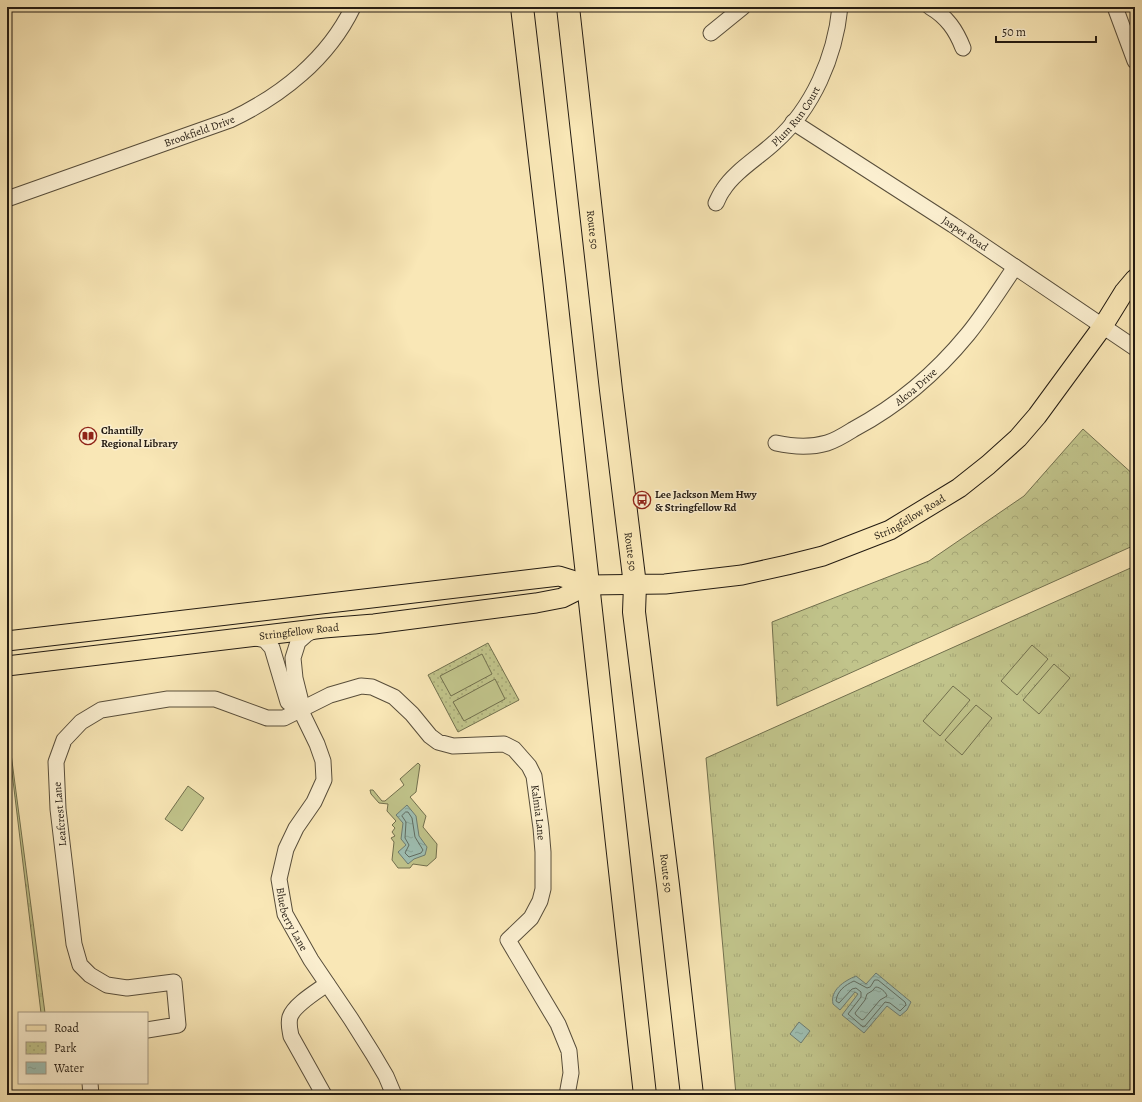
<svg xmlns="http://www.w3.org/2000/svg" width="1142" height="1102" font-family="Alegreya,serif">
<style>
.grass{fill:url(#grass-tufts);stroke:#72704e}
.forest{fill:url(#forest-crowns);stroke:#72704e}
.park{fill:url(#park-dots);stroke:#72704e}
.pitch{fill:#c1c48b;stroke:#72704e}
.water{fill:url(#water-ripples);stroke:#6d7d73}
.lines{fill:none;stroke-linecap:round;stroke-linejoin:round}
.shore{stroke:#606d62;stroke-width:1}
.minor-casing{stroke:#584e3b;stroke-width:17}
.major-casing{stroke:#231b12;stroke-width:21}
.highway-casing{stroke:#231b12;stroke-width:24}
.minor{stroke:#fbefd0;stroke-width:15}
.major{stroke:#f9e7b6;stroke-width:19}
.highway{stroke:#f9e7b6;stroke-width:22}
.labels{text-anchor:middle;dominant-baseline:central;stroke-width:3;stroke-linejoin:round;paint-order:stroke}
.street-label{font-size:11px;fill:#231b12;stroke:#fbefd0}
.poi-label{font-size:11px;font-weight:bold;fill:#231b12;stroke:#fbefd0;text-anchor:start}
</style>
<defs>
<pattern id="grass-tufts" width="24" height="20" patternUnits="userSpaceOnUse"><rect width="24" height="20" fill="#c1c48b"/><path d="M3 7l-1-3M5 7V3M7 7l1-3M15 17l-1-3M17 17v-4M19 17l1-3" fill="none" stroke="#a6a877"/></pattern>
<pattern id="forest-crowns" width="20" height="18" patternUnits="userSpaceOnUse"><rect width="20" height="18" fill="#c1c48b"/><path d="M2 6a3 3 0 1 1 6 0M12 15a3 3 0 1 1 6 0" fill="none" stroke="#a6a877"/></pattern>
<pattern id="park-dots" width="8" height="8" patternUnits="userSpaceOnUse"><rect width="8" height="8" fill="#c1c48b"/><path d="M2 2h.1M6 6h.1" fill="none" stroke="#a6a877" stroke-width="1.8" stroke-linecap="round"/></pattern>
<pattern id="water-ripples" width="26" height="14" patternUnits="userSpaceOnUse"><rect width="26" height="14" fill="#9ebfb3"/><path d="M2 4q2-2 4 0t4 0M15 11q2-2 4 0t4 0" fill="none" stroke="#88a499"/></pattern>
</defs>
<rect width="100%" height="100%" fill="#f9e7b6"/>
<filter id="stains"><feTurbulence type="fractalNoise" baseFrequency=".005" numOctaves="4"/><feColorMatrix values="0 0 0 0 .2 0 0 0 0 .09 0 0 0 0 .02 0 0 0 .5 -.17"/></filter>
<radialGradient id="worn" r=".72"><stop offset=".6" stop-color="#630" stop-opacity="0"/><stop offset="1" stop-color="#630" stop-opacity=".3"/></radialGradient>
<g class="grass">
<polygon points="1135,566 1135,1095 736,1095 706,758"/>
<polygon points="7,723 45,1013 41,1013 8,739 7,739"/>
</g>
<polygon class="forest" points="1083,429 1135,476 1135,545 777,706 772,622 929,561 1024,496"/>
<polygon class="park" points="488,643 519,700 458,732 428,675"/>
<g class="pitch">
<polygon points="1032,645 1048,659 1017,695 1001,681"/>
<polygon points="482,654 492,674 451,696 440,676"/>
<polygon points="1054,664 1070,678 1039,714 1023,700"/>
<polygon points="495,679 505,699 464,721 453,702"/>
<polygon points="953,686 970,700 940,736 923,721"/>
<polygon points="976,705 992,718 962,755 945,740"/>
<polygon points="418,763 420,765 416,792 410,797 426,816 423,827 437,844 436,858 427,866 413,864 410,868 398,868 392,860 394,842 391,838 395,836 392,832 395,828 392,825 396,821 387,811 388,804 379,803 371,794 370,790 373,790 382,801 385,801 404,785 400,779"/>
<polygon points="188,786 204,798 182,831 165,819"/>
</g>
<g class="water">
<polygon points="407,805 416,816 419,836 427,847 425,855 414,859 408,864 398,852 406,845 401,839 403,823 396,815"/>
<path d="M876,973l35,29 -4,8 -7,6 -13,-10 -23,27 -22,-18 16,-21 -3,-2 -15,18 -7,-6c-3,-14 11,-23 23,-28l10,8z"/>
<polygon points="799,1022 810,1031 801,1043 790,1034"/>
</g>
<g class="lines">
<g class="shore">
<polygon points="406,812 408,812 412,818 415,837 423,850 421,853 409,857 405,853 409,845 405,838 406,822 402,816"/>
<path d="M875,980h3l27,22 1,3 -6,6 -10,-8 -5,-1 -20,24 -2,1 -15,-13 13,-17v-5l-5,-4 -4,1 -13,14 -3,-2c1,-10 9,-16 18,-20l13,7 3,-1z"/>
<path d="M876,987c4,0 10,5 11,9l-7,4 -16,19 -2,1 -6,-5 -1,-2 10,-13 2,-6 5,-3z"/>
</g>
<defs>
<g id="minor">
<path d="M930,7c17,10 26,23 33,41"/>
<polyline points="1115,7 1135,61"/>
<polyline points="711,33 743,7"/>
<path id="s1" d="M793,122l160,103 182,123"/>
<path id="s2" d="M7,199l223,-79c51,-24 98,-61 123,-113"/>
<path id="s3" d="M716,203c2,-4 4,-9 7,-13 11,-18 36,-33 52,-48 38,-34 60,-85 65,-135"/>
<path id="s4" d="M776,443c18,4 34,5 51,0 10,-3 19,-9 27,-14 45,-24 82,-56 114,-95 17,-21 32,-45 47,-67"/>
<path id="s5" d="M315,630l-8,4 -9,8 -5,16 2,20 6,24 -1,7 17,35 6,17 1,19 -10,22 -18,26 -10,21 -7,30 6,35 26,46 40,59 22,35 13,22 8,19"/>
<polyline points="252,637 265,640 272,648 288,702 293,706 300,709"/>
<path id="s6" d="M147,1030l31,-5 -4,-43 -47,6 -20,-3 -17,-10 -10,-10 -6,-21 -16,-135 -2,-47 8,-22 17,-18 20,-12 67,-11h47l52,19h17l46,-23 31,-9 11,1 22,10 18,17 18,22 8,6 15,4 51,-2 10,5 15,17 5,10 7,52 2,24v37l-3,12 -9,17 -23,22 50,84 11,27 2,22 -4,22"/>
<polyline points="90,1083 91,1095"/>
<path d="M324,1095l-33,-59c-1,-6 -3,-12 -1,-19 4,-12 26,-25 37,-33"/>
</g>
<g id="major">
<path id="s7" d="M7,641l552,-65 29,9 77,-1 77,-9 45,-10 36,-9 67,-26 69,-42 29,-23 30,-27 19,-22 66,-90 21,-34 11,-13"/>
<path id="s8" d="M7,666l317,-38 50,-4 162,-21 26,-5 26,-13"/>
</g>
<g id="highway">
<polyline points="522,7 554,279 645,1095"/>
<path id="s9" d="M568,7l43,383 24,195 -1,27 34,273 24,210"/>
</g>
</defs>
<use href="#minor" class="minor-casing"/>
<use href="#major" class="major-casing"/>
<use href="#highway" class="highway-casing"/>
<use href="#minor" class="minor"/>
<use href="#major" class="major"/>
<use href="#highway" class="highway"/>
</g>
<defs>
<symbol id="library-ring" viewBox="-11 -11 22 22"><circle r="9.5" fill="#fbefd0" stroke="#8f2418" stroke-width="1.5"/><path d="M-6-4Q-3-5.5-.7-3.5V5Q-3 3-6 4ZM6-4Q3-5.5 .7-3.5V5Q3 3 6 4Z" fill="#8f2418"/></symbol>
<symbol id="bus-ring" viewBox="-11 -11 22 22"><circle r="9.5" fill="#fbefd0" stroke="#8f2418" stroke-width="1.5"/><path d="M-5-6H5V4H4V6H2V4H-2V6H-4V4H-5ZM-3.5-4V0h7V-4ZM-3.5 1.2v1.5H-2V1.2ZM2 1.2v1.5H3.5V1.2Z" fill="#8f2418"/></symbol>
</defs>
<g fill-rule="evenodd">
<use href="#library-ring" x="78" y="426" width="20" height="20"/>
<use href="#bus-ring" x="632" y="490" width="20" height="20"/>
</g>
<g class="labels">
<g class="street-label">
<text stroke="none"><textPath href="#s3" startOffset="119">Plum Run Court</textPath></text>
<text stroke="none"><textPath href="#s2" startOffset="204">Brookfield Drive</textPath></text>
<text stroke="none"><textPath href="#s9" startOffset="224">Route 50</textPath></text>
<text stroke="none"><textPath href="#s1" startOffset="205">Jasper Road</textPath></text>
<text stroke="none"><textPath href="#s4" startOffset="157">Alcoa Drive</textPath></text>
<text stroke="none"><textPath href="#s7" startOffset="919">Stringfellow Road</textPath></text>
<text stroke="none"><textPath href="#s9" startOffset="548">Route 50</textPath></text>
<text stroke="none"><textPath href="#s8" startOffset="294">Stringfellow Road</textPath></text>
<text stroke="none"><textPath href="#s6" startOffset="970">Kalmia Lane</textPath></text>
<text transform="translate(60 814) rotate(-95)">Leafcrest Lane</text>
<text stroke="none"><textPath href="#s9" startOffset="872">Route 50</textPath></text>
<text stroke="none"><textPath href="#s5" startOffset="318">Blueberry Lane</textPath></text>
</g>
<g class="poi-label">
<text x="101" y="430">Chantilly<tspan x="101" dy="13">Regional Library</tspan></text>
<text x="655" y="494">Lee Jackson Mem Hwy<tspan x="655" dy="13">&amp; Stringfellow Rd</tspan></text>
</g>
</g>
<rect width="1142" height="1102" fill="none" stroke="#f9e7b6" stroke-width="24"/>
<rect x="8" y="8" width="1126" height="1086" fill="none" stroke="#231b12" stroke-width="2"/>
<rect x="12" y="12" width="1118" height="1078" fill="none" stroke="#231b12"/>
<rect x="18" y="1012" width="130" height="72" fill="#fbefd0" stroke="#a59a84"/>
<rect x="26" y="1025" width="20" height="6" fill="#f9e7b6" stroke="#a59a84"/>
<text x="54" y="1032" font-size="12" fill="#231b12">Road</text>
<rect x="26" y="1042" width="20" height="12" fill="url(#park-dots)" stroke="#a59a84"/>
<text x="54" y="1052" font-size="12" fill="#231b12">Park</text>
<rect x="26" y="1062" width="20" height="12" fill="url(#water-ripples)" stroke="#a59a84"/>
<text x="54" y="1072" font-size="12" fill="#231b12">Water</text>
<path d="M996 36v6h100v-6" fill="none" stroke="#231b12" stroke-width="2"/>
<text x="1002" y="36" font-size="12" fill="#231b12" stroke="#fbefd0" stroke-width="3" paint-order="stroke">50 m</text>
<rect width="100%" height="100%" filter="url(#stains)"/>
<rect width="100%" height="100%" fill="url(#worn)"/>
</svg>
